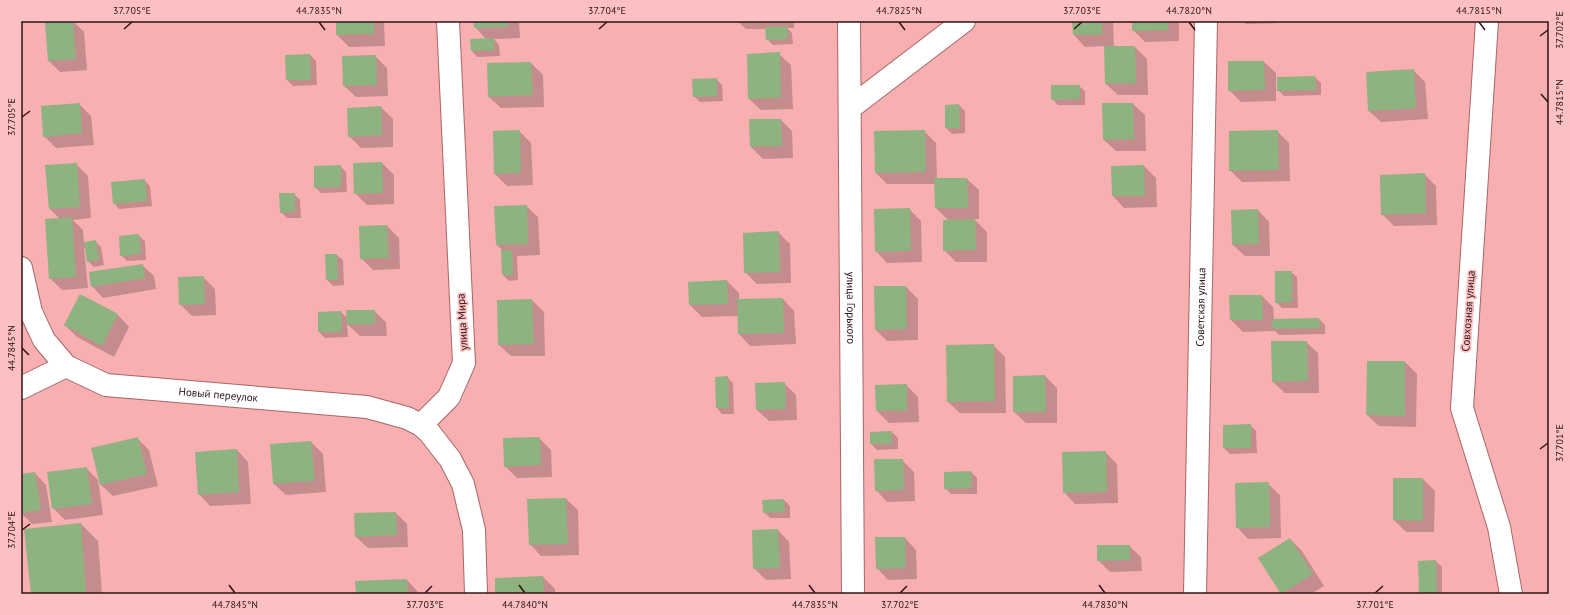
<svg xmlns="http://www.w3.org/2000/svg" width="1570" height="615" font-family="'PT Sans',sans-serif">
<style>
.shadow{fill:#0003}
.building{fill:#8eb280}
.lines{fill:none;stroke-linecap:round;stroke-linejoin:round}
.minor-casing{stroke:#a76668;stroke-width:24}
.minor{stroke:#fff;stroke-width:22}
.ticks{fill:none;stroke:#2e1416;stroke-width:1.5}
.labels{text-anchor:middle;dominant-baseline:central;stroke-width:3.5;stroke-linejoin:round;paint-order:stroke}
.street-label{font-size:11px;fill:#2e1416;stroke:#fcc0c2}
.neatline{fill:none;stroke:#2e1416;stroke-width:1.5}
.ticks-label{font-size:10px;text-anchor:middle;fill:#2e1416}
</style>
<rect width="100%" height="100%" fill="#f7afb1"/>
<g class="shadow">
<polygon points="73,21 84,32 87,70 60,72 49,61 46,22"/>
<polygon points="337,21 384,21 385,46 349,47 337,35"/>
<polygon points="474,21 519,21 520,38 494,39 499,45 500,56 477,57 472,51 486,39 475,27"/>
<polygon points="737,21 794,21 794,28 787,28 792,33 793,44 773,45 767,39 766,29 746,29"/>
<polygon points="1073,21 1113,21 1114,47 1135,47 1147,59 1148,95 1118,95 1106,84 1105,46 1085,47 1074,35"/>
<polygon points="1133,21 1179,21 1179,41 1145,42 1133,30"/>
<polygon points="1243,21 1277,21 1277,23 1246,24"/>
<polygon points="779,54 791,65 793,109 761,110 749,99"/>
<polygon points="310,55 316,61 317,85 293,86 287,80 286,56"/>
<polygon points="375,56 387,68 388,96 356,97 344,86"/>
<polygon points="1229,62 1264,62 1276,73 1276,101 1241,102 1229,90"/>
<polygon points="531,63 543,75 544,107 501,108 489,97"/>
<polygon points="1413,70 1425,82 1428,119 1381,122 1369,111"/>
<polygon points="1315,77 1321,83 1321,95 1284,96 1278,90"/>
<polygon points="716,79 722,85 723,101 700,102 694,96"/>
<polygon points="1079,86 1085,91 1085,105 1058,105 1052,99"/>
<polygon points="79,104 91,116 94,145 56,148 44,136"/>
<polygon points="1133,104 1145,115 1146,151 1116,151 1104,140"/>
<polygon points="959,105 965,111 965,133 952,134 946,128"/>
<polygon points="381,107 393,119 393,147 361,148 349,136"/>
<polygon points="750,120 781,120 792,131 793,158 763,159 751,147"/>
<polygon points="519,131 531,143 533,185 507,186 495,174"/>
<polygon points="924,131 936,143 937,179 967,179 979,190 979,219 974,219 987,232 987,262 956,262 944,250 949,221 936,208 935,184 887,184 876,173"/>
<polygon points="1277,131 1289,143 1290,181 1242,182 1230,170"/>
<polygon points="382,163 394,175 394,204 367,205 355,193"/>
<polygon points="76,164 88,176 91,218 73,220 83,230 84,243 96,242 101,247 104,265 94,267 88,261 86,248 84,248 88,288 62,290 50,278 60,219 50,209"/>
<polygon points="340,166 346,172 347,192 321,193 315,187"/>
<polygon points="1144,166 1156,178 1157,207 1124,208 1113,196"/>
<polygon points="1424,174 1436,186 1437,225 1394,226 1382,214"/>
<polygon points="144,180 150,186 152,206 119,209 114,203"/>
<polygon points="294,194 300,200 301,218 287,218 281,212"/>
<polygon points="526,206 538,217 540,255 517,256 518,280 509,281 503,275 502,250 496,244"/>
<polygon points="909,209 921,221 922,262 887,263 876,251"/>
<polygon points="1258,210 1269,222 1270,256 1245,256 1233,245"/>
<polygon points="387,226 399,238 400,269 373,270 361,258"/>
<polygon points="778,232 790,244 791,283 757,284 745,272"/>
<polygon points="139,236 145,241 146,260 127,261 121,255"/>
<polygon points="326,255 337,255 343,260 344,285 333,286 327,280"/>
<polygon points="142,265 154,276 156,289 103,298 92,286"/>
<polygon points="1291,272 1297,277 1298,308 1282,308 1276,302"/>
<polygon points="203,277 215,289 216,315 192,316 180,304"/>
<polygon points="727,281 739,293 739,300 783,299 794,311 796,344 750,346 739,334 738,316 702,317 690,305"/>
<polygon points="906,287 918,299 918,340 887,341 876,330"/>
<polygon points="80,295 118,315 129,327 114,357 77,337 65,325"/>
<polygon points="1262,296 1273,307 1274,320 1319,319 1325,325 1325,334 1279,335 1275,331 1243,332 1231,320"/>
<polygon points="532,300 544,312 545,356 511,356 499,345"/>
<polygon points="374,311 386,322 387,336 360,336 347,324 348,337 325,338 319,332 341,312 348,319"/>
<polygon points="1306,342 1318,353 1319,393 1285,393 1273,382"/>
<polygon points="993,345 1005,357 1006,413 960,413 948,402"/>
<polygon points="1405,362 1417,374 1416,427 1379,426 1367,415"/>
<polygon points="1045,376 1057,388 1057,423 1026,423 1014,412"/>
<polygon points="727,377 733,383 734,414 722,414 717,408"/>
<polygon points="784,383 796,395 797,420 769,421 757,410"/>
<polygon points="906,385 918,397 919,422 889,423 877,411 876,386"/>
<polygon points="1250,425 1256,431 1257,453 1230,454 1224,448"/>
<polygon points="892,432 898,438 898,449 877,450 871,444"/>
<polygon points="137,438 149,450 158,486 113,496 101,485"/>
<polygon points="539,438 551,450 552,477 517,478 505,466"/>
<polygon points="311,442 323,454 326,492 286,495 274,484"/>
<polygon points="237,450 248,462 251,504 210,506 199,494"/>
<polygon points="1105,452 1117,464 1118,503 1075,504 1064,492"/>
<polygon points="902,460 914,472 915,501 887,502 876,490"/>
<polygon points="86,468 98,480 103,515 65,520 53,508"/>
<polygon points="971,472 977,478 977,494 951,494 945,488 945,473"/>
<polygon points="35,473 46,485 52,522 32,524 21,513 21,475"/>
<polygon points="1423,479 1435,491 1434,532 1406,532 1394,520"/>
<polygon points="1268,484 1280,495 1281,538 1248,539 1237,527"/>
<polygon points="566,499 578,510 579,555 541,556 530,544 528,500"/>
<polygon points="784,500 790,506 790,518 770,518 764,512"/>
<polygon points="396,513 407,524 408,547 368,548 356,537"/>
<polygon points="81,524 98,541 102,594 32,594"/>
<polygon points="778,530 789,542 791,579 766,580 754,568"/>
<polygon points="905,538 916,550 917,579 888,580 877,568"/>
<polygon points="1290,539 1302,551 1324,586 1311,594 1282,593"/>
<polygon points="1129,546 1141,557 1142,571 1110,572 1098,560"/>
<polygon points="1436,561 1442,567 1442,594 1420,594"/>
<polygon points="543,577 555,589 555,594 496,594"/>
<polygon points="407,580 418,592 419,594 357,594"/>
</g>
<g class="building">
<polygon points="73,21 76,59 48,61 45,22"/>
<polygon points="336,21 374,21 374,34 336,35"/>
<polygon points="473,21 508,21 509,27 474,28"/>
<polygon points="1072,21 1102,21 1102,35 1073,35"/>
<polygon points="1132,21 1168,21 1168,30 1132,31"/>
<polygon points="787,26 788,39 766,40 765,27"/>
<polygon points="494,38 494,50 471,51 470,39"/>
<polygon points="1104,46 1135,46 1136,83 1105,84"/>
<polygon points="780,52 781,98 748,99 747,54"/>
<polygon points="310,54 311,80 286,80 285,55"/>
<polygon points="376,55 377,85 343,86 342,56"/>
<polygon points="1228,61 1264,61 1265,90 1228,91"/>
<polygon points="531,62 533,95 488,97 487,63"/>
<polygon points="1414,69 1416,108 1368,111 1366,72"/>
<polygon points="1315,76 1316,90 1277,91 1277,77"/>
<polygon points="717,78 717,96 693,97 692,79"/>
<polygon points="1051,85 1080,85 1080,99 1051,100"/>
<polygon points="80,103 82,133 43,137 41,106"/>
<polygon points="1102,103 1133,103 1134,139 1103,140"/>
<polygon points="959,104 960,128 945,128 945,105"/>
<polygon points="381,106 382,135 348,137 347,108"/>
<polygon points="749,119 781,119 782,146 750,147"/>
<polygon points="520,130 521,173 494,174 493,131"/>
<polygon points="925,130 926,172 875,173 874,131"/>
<polygon points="1278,130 1279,170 1229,171 1229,131"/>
<polygon points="382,162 383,193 354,194 353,163"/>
<polygon points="77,163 80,207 49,209 45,165"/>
<polygon points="341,165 341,187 314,188 314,166"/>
<polygon points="1144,165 1145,196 1112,196 1111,166"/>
<polygon points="1425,173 1426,213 1381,215 1380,175"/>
<polygon points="934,178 967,178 968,208 935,208"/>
<polygon points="145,179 147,201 113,204 111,182"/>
<polygon points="279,193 295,193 295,212 280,213"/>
<polygon points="527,205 528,244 496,245 494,206"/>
<polygon points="910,208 911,251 875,252 874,209"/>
<polygon points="1258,209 1259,244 1232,245 1231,210"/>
<polygon points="72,217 76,277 49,279 45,219"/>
<polygon points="975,219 976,250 943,251 943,220"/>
<polygon points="387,225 389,258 360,259 359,226"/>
<polygon points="779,231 780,272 744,273 743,233"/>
<polygon points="139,234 141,254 120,256 119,236"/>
<polygon points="96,240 99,260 87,262 84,242"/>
<polygon points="501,250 512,250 513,275 502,275"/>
<polygon points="325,254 337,254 338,280 326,280"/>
<polygon points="143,264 145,278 91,287 89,272"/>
<polygon points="1275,271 1292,271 1292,302 1275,303"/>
<polygon points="204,276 205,304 179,305 178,277"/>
<polygon points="727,280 728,304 689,305 688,282"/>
<polygon points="874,286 906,286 907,329 875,330"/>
<polygon points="80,294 118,314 102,346 64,325"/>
<polygon points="1229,295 1262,295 1263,320 1230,320"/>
<polygon points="783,298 784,333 738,334 737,299"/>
<polygon points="532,299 534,344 498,345 497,300"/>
<polygon points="346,310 375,310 375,324 347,325"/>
<polygon points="341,311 342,332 318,332 318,312"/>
<polygon points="1319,318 1320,328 1272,329 1272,319"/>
<polygon points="1271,341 1307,341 1308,381 1272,382"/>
<polygon points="994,344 995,401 947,402 946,345"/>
<polygon points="1367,361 1405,361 1405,416 1366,415"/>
<polygon points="1045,375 1046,412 1013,412 1013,376"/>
<polygon points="728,376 729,408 716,408 715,377"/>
<polygon points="785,382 786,409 756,410 755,383"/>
<polygon points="907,384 907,411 876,411 875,385"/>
<polygon points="1251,424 1251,448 1223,448 1223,425"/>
<polygon points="892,431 892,444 870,444 870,432"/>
<polygon points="138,437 147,474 100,485 91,448"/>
<polygon points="540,437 541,465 504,467 503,438"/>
<polygon points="311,441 315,481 273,484 270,444"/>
<polygon points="237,449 239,492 198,495 195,452"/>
<polygon points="1106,451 1107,492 1063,493 1062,452"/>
<polygon points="874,459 903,459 904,490 875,491"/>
<polygon points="87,467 92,504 52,509 47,472"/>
<polygon points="971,471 972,488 944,489 944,472"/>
<polygon points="35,472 41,510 21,513 21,474"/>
<polygon points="1393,478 1423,478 1423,521 1393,520"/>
<polygon points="1269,482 1270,527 1236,528 1235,483"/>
<polygon points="566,498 568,544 529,545 527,499"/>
<polygon points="784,499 785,512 763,513 762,500"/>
<polygon points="396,512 397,535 355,537 354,513"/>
<polygon points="81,523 86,592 75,594 31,594 24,529"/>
<polygon points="778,529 780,568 753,569 752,530"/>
<polygon points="875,537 905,537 906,568 876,569"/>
<polygon points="1290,538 1313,574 1281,594 1258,558"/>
<polygon points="1097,545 1130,545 1130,560 1097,561"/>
<polygon points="1436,560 1437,594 1419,594 1418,561"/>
<polygon points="543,576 544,594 495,594 495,578"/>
<polygon points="407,579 408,594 356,594 355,581"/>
</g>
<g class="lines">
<defs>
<g id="minor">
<path id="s1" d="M849,21l4,573"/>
<polyline points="1487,21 1462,408 1499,527 1511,594"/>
<polyline points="850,108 964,21"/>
<path id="s2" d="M21,268l10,44 13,28 22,26 40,19 261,22 40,11 14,7 8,7 21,27 13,25 11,46 2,64"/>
<polyline points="21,388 66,366"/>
<polyline points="421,425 449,397 464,363 448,21"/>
<path id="s3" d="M1195,594l11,-573"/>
</g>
</defs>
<use href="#minor" class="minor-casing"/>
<use href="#minor" class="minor"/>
</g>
<path class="ticks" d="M319,22l6,8M899,22l6,8M1189,22l6,8M1479,22l6,8M124,29l8,-7M599,29l8,-7M1074,29l8,-7M1540,36l8,-6M1541,94l7,8M22,117l8,-6M22,348l7,7M1540,449l8,-6M22,530l8,-6M229,585l6,8M519,585l6,8M809,585l6,8M1099,585l6,8M425,593l7,-7M900,593l7,-7M1375,593l8,-7"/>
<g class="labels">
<g class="street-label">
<text stroke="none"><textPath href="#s1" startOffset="287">улица Горького</textPath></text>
<text stroke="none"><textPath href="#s3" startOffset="287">Советская улица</textPath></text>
<text transform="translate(1468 311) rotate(-86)">Совхозная улица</text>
<text transform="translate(462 322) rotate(-93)">улица Мира</text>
<text stroke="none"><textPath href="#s2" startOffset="267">Новый переулок</textPath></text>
</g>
</g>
<rect width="1570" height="615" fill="none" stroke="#fcc0c2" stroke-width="44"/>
<rect x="22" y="22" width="1526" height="571" class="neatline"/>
<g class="ticks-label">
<text x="132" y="14">37.705°E</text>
<text x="319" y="14">44.7835°N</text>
<text x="607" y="14">37.704°E</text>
<text x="899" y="14">44.7825°N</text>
<text x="1082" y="14">37.703°E</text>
<text x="1189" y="14">44.7820°N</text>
<text x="1479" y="14">44.7815°N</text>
<text transform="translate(1559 30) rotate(-90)" y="4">37.702°E</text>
<text transform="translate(1559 102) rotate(-90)" y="4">44.7815°N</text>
<text transform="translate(11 117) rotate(-90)" y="4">37.705°E</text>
<text transform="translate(11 348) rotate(-90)" y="4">44.7845°N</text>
<text transform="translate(1559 443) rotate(-90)" y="4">37.701°E</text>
<text transform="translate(11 530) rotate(-90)" y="4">37.704°E</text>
<text x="235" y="608">44.7845°N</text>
<text x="425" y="608">37.703°E</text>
<text x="525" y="608">44.7840°N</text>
<text x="815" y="608">44.7835°N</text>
<text x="900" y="608">37.702°E</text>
<text x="1105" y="608">44.7830°N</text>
<text x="1375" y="608">37.701°E</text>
</g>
</svg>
